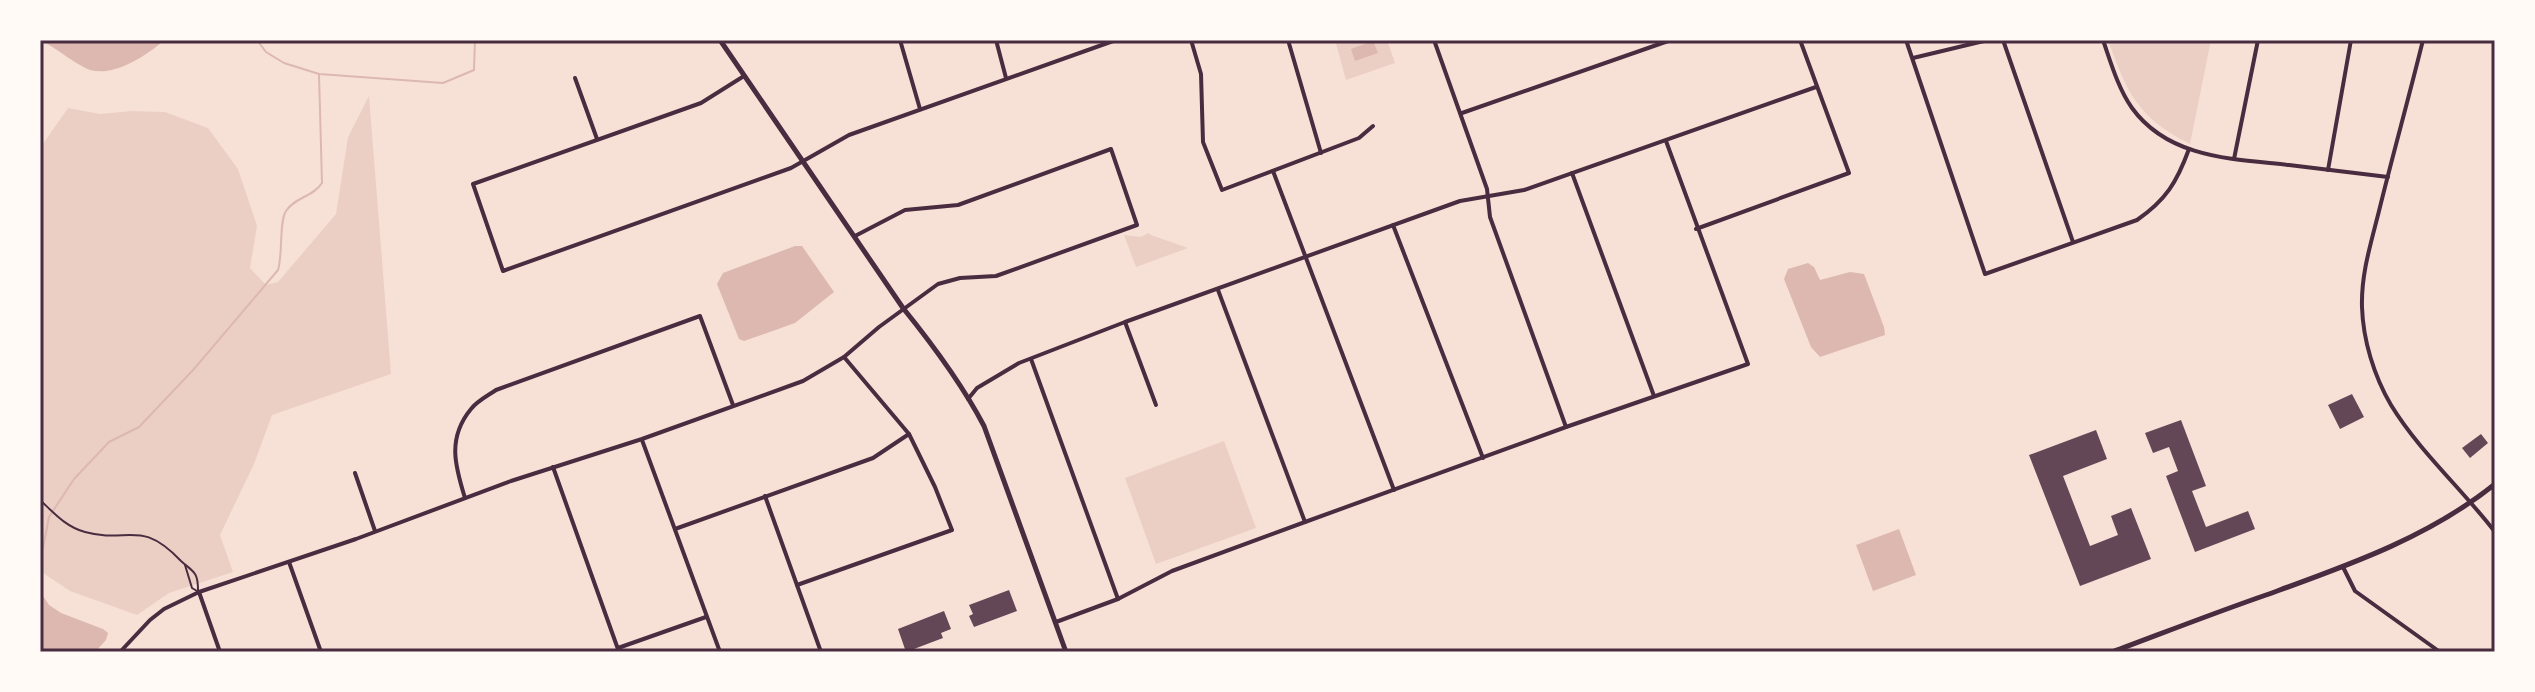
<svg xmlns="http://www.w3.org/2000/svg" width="2535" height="692" font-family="'Fira Sans Condensed',sans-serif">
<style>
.green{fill:#ebcfc5}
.water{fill:#dcb8b0}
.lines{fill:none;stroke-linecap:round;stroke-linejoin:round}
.stream{stroke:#dcb8b0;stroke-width:2}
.building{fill:#644757}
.service{stroke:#4a2c40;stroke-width:2}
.minor{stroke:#4a2c40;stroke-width:4}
.tertiary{stroke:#4a2c40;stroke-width:5}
.secondary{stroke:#4a2c40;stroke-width:5}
.neatline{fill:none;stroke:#4a2c40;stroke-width:3}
</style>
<rect width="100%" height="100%" fill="#f7e1d7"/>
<g class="green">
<polygon points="1335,40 1387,40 1395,63 1346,80"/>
<path d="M2108,40h103l-21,104c-52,-26 -63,-51 -82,-104z"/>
<polygon points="369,96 391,374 272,415 254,464 220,535 233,572 169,593 137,615 70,591 40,571 40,148 68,108 100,114 132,111 165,112 208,128 238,169 257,226 250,268 266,285 278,282 336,214 348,137"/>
<polygon points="1148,233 1151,235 1188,248 1136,267 1124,235 1141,237"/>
<polygon points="1224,441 1256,528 1156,564 1125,478"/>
</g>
<g class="water">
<path d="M40,40h125c-19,15 -49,37 -75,30 -12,-4 -35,-23 -50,-30z"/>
<polygon points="1373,41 1378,53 1355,61 1351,49"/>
<polygon points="795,246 802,246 834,292 795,323 744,341 739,339 717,284 723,273"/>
<polygon points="1808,263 1814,267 1820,280 1850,272 1864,274 1884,327 1885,335 1820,357 1811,347 1784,279 1788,269"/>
<polygon points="1899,529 1916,575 1873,591 1856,545"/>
<polygon points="41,593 49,605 61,613 103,629 108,633 106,640 95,652 40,652"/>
</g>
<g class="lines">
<g class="stream">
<polyline points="257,40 266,52 284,63 319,74 443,83 474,70 475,40"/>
<path d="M40,553l3,-5 6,-31 25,-38 35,-37 30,-15 55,-58 84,-99c5,-16 1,-49 8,-59 9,-14 27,-14 36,-28l-3,-109"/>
</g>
</g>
<g class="building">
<polygon points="2352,394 2364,417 2340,429 2328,405"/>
<polygon points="2181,420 2206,486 2192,491 2206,527 2248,511 2255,529 2195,552 2166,476 2178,471 2169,447 2153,453 2145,433"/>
<polygon points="2096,430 2107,459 2063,476 2090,546 2118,535 2111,516 2131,508 2151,559 2080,586 2029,455"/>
<polygon points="2481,434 2488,443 2470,458 2462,448"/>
<polygon points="1009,590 1017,611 974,627 969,616 973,614 969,605"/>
<polygon points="944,611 951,629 941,633 943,638 906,652 898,629"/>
</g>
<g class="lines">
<g class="service">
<path d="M40,500c14,13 26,27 45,32 44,12 55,-14 96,29 12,11 17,10 17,29"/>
<polyline points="185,565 192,588 197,591"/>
</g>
<g class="minor">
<polyline points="900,40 920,109"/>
<polyline points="996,40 1006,78"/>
<polyline points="1191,40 1201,74 1203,142 1222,190 1359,138 1373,126"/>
<polyline points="1288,40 1321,153"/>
<polyline points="1434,40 1487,189 1490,217 1566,427"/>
<path d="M1906,40l79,234 152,-54c29,-20 40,-38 52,-71"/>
<polyline points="2003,40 2073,242"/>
<path d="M2103,40c8,23 15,48 29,68 37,51 102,51 157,57 33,4 66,8 99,12"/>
<path d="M2423,40c-14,57 -30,114 -44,171 -8,32 -18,63 -17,96 1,33 12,69 29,98 28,46 72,85 104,127"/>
<polyline points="1913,58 1988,40"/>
<polyline points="744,76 701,103 473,184 503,271 791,168 849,135 1116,40"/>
<polyline points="575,78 597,139"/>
<polyline points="1462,113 1671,40"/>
<polyline points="2234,159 2258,40"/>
<polyline points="2328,170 2351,40"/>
<polyline points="1273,171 1394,490"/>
<polyline points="1572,173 1654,396"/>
<polyline points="1393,225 1483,458"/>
<polyline points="1696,229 1849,173 1800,40"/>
<polyline points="1218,290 1305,522"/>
<polyline points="1125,322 1156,405"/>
<polyline points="1031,359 1118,599"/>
<polyline points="968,399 977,388 1019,363 1125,322 1460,201 1524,190 1816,87"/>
<polyline points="642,440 720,652"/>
<polyline points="553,467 619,652"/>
<polyline points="355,473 375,531"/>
<polyline points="765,496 821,652"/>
<path d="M465,498c-10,-32 -18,-60 6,-89 6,-8 18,-14 25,-19l204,-74 33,89"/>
<polyline points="675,529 873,458 909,434"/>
<polyline points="289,562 321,652"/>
<polyline points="2343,567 2355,591 2440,652"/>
<polyline points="797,585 952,530 935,487 909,434 844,357"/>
<polyline points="199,592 220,652"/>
<polyline points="1056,622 1118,599 1172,571 1305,522 1566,427 1748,364 1666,141"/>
<polyline points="618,648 706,617"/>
<polyline points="120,652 150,620 164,609 199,592 356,539 511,481 642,439 803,381 844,357 879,327 938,284 960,278 996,276 1137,225 1111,149 958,205 905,210 855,236"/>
</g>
<path class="tertiary" d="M720,40l183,268c30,37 59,76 81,118l82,226"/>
<path class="secondary" d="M2112,652c51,-19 102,-39 154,-57 80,-29 162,-57 229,-111"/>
</g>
<rect width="2535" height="692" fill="none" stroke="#fffaf5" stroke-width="84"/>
<rect x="42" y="42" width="2451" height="608" class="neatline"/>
</svg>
